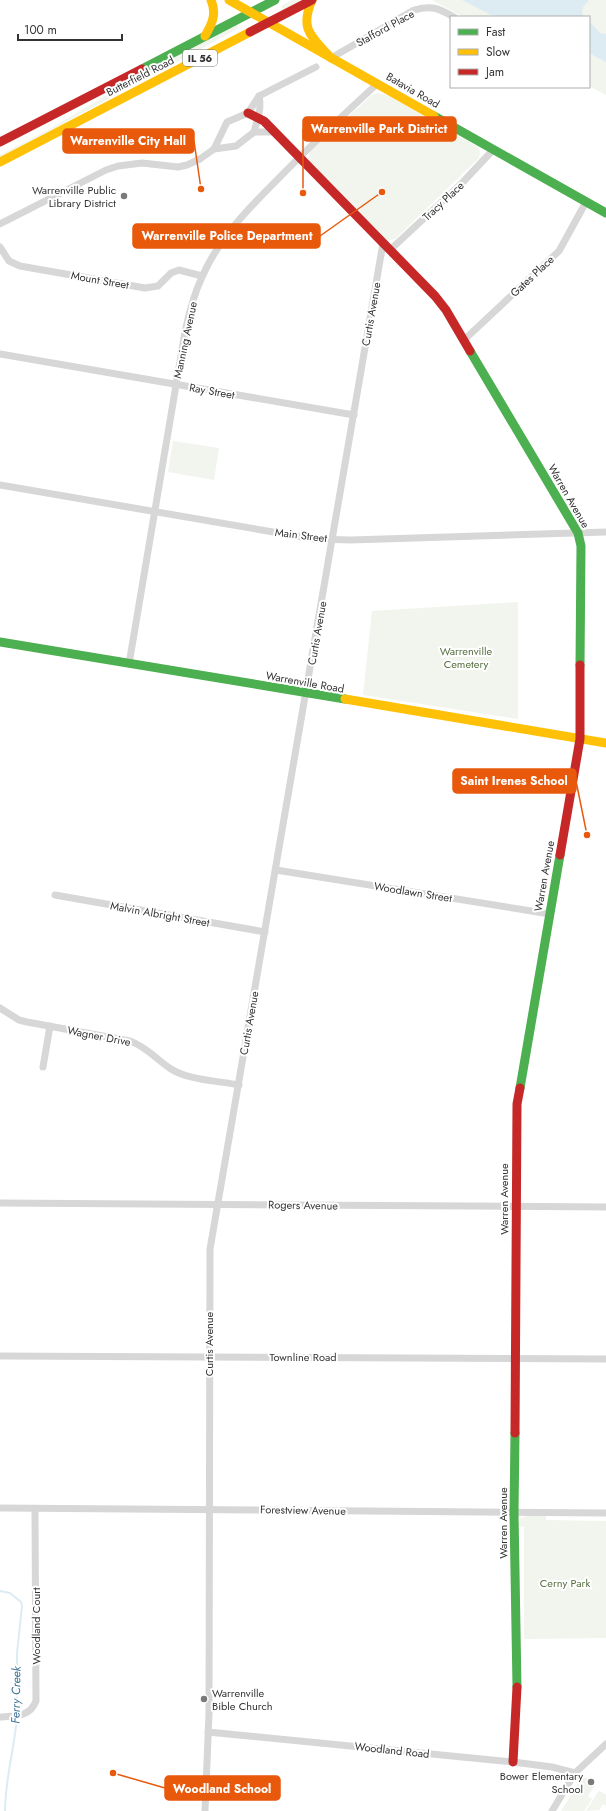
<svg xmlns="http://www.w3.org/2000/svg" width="606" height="1811" font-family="Jost,sans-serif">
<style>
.green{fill:#f1f5ed}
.water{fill:#ddebf3}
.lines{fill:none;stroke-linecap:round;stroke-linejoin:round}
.stream{stroke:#ddebf3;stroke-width:2}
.street{stroke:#d7d7d7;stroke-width:7}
.fast{stroke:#4caf50;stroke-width:9}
.slow{stroke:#ffc107;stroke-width:9}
.jam{stroke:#c62828;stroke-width:9}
.poi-dot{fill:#7a7a7a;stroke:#fff;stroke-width:1.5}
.labels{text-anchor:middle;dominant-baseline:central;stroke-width:4;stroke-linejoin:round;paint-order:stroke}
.shield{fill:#fff;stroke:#707070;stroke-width:1}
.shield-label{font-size:10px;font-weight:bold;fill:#333}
.street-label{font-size:11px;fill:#333;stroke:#fff}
.poi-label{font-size:11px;fill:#333;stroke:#fff;text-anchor:end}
.park-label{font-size:11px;fill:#56703f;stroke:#fff}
.water-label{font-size:12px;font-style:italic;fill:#3f7597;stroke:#fff}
.leader{fill:none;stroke:#e8590c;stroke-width:1.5}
.callout-dot{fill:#e8590c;stroke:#fff;stroke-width:1.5}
.callout{fill:#e8590c;stroke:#e8590c;stroke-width:1.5}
.callout-label{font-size:12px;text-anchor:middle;font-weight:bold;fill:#fff}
</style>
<rect width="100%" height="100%" fill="#fff"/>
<g class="green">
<polygon points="292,0 301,0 283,10 281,6"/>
<polygon points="432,0 606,0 606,95 589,86 589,17 463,17"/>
<path d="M236,25l3,3c-80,43 -159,87 -239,129v-2l48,-25 104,-62z"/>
<polygon points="378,93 389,96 478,147 480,152 479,158 395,239 386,241 309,161 308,157 311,150 372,95"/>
<polygon points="173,441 219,448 214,480 168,472"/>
<polygon points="518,602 518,719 363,695 372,611"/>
<polygon points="526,1516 546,1516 546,1520 606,1521 606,1638 524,1639 524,1527 519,1526 520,1519"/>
<polygon points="583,1778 589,1779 594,1787 588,1796 592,1799 584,1811 561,1811 580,1781"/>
<polygon points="600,1791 606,1795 606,1806 603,1804 599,1810 586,1811 598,1792"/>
</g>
<g class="water">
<polygon points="462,0 589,0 583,7 582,14 586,17 502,17 491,15"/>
<polygon points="589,21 600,33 606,34 606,62 589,53"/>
</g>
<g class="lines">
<g class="stream">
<polyline points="0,1591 10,1593 21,1602 22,1606 17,1653 17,1714"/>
<path d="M5,1811c0,-31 9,-61 12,-93"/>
</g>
<g class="street">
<path d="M331,58l83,-48c18,-5 24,-2 40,7"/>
<path d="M254,132c3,-12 8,-22 5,-36"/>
<polyline points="214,149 227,122 248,113 259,96 316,67"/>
<polyline points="0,224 106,170 118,166 142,163 178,167 187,165 200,159 214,149 236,146 254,132 275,132"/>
<polyline points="0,247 9,261 20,266 145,288 158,286 171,273 179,270 202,276"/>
<polyline points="390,250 463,182 493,150"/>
<polyline points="464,340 559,251 586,202"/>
<polyline points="0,354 354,415"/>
<polyline points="0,485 314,539 351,540 606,532"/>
<path d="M129,664l56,-332c4,-19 9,-38 17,-55 16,-37 44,-66 72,-94 33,-34 68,-67 103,-99"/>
<polyline points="276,870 550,914"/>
<polyline points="55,895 265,932"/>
<path d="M0,1008l19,12 8,2 103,19c17,6 27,19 41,28 17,11 48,12 68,16"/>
<polyline points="43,1067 50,1026"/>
<polyline points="0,1203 606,1207"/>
<polyline points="0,1356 606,1359"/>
<polyline points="0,1508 606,1513"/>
<path d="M0,1717c15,-1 30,0 36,-16l-1,-192"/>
<polyline points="208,1732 513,1762 552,1767 575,1773"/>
<polyline points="205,1811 209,1714 210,1249 383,243"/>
<polyline points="552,1811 575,1773 606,1744"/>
</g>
<g class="fast">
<polyline points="142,69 275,0"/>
<polyline points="434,116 606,213"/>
<polyline points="470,351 578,533 581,546 580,665"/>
<polyline points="0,642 345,699"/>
<polyline points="520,1088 560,855"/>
<polyline points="515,1433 514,1513 517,1687"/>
</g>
<g class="slow">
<polyline points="229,0 434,116"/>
<path d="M312,0c-13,30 0,37 19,58"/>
<path d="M205,36c7,-12 12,-22 6,-36"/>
<polyline points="0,162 250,32"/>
<polyline points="345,699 606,743"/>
</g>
<g class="jam">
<polyline points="250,32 312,0"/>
<polyline points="248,113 264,121 435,296 446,310 470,351"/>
<polyline points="0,142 142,69"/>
<polyline points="560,855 580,739 580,665"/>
<polyline points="515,1433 517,1104 520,1088"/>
<polyline points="513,1762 517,1687"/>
</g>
</g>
<g class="poi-dot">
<circle cx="124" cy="196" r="4"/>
<circle cx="204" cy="1699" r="4"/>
<circle cx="591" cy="1782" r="4"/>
</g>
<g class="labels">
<rect class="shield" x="183" y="50" width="34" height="16" rx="3"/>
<g class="shield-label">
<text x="200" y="58">IL 56</text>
</g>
<g class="street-label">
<text transform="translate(385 28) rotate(-29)">Stafford Place</text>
<text transform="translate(140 76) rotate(-27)">Butterfield Road</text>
<text transform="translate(413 90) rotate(30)">Batavia Road</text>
<text transform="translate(443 201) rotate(-43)">Tracy Place</text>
<text transform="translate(532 276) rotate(-43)">Gates Place</text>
<text transform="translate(100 280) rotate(10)">Mount Street</text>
<text transform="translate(371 314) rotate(-80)">Curtis Avenue</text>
<text transform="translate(185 340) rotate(-78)">Manning Avenue</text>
<text transform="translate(212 391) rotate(10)">Ray Street</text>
<text transform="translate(569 496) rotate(60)">Warren Avenue</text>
<text transform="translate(301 535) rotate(7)">Main Street</text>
<text transform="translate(317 633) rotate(-80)">Curtis Avenue</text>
<text transform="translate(305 682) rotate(10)">Warrenville Road</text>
<text transform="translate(544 876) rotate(-80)">Warren Avenue</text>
<text transform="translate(413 892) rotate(9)">Woodlawn Street</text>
<text transform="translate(160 914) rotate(10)">Malvin Albright Street</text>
<text transform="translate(249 1023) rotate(-80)">Curtis Avenue</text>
<text transform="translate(99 1036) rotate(11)">Wagner Drive</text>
<text transform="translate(504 1199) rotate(-90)">Warren Avenue</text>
<text transform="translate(303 1205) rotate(1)">Rogers Avenue</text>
<text transform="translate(209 1344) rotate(-90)">Curtis Avenue</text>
<text x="303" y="1357">Townline Road</text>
<text transform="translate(303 1510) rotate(1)">Forestview Avenue</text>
<text transform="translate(503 1523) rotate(-90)">Warren Avenue</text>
<text transform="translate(36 1626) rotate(-90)">Woodland Court</text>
<text transform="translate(392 1750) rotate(6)">Woodland Road</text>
</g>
<g class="poi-label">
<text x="116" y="190">Warrenville Public<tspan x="116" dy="13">Library District</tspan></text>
<text x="212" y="1693" text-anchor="start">Warrenville<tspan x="212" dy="13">Bible Church</tspan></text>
<text x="583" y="1776">Bower Elementary<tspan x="583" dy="13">School</tspan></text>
</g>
<g class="park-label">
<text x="466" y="651">Warrenville<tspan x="466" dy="13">Cemetery</tspan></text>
<text x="565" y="1583">Cerny Park</text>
</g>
<g class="water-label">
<text transform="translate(16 1695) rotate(-89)">Ferry Creek</text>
</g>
</g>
<path class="leader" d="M303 193L303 129M201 189L194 141M382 192L320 236M587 835L576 781M113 1773L165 1788"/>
<g class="callout-dot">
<circle cx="303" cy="193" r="4"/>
<circle cx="201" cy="189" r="4"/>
<circle cx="382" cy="192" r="4"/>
<circle cx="587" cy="835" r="4"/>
<circle cx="113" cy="1773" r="4"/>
</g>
<g class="callout">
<rect x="303" y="117" width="153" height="24" rx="4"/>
<rect x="63" y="129" width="131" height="24" rx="4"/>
<rect x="133" y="224" width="187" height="24" rx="4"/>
<rect x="453" y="769" width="123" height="24" rx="4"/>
<rect x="165" y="1776" width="115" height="24" rx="4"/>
</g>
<g class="callout-label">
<text x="379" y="133">Warrenville Park District</text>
<text x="128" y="145">Warrenville City Hall</text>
<text x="227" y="240">Warrenville Police Department</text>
<text x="514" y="785">Saint Irenes School</text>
<text x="222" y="1793">Woodland School</text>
</g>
<rect x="450" y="16" width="140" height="72" fill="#ffffff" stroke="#adadad"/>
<rect x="458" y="29" width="20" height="6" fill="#4caf50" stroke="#adadad"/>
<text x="486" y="36" font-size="12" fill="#333333">Fast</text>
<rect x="458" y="49" width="20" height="6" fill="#ffc107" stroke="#adadad"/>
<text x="486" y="56" font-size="12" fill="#333333">Slow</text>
<rect x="458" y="69" width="20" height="6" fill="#c62828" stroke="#adadad"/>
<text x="486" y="76" font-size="12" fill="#333333">Jam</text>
<path d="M18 34v6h104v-6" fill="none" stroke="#333333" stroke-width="2"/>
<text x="24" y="34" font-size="12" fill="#333333" stroke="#ffffff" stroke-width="3" paint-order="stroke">100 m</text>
</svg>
